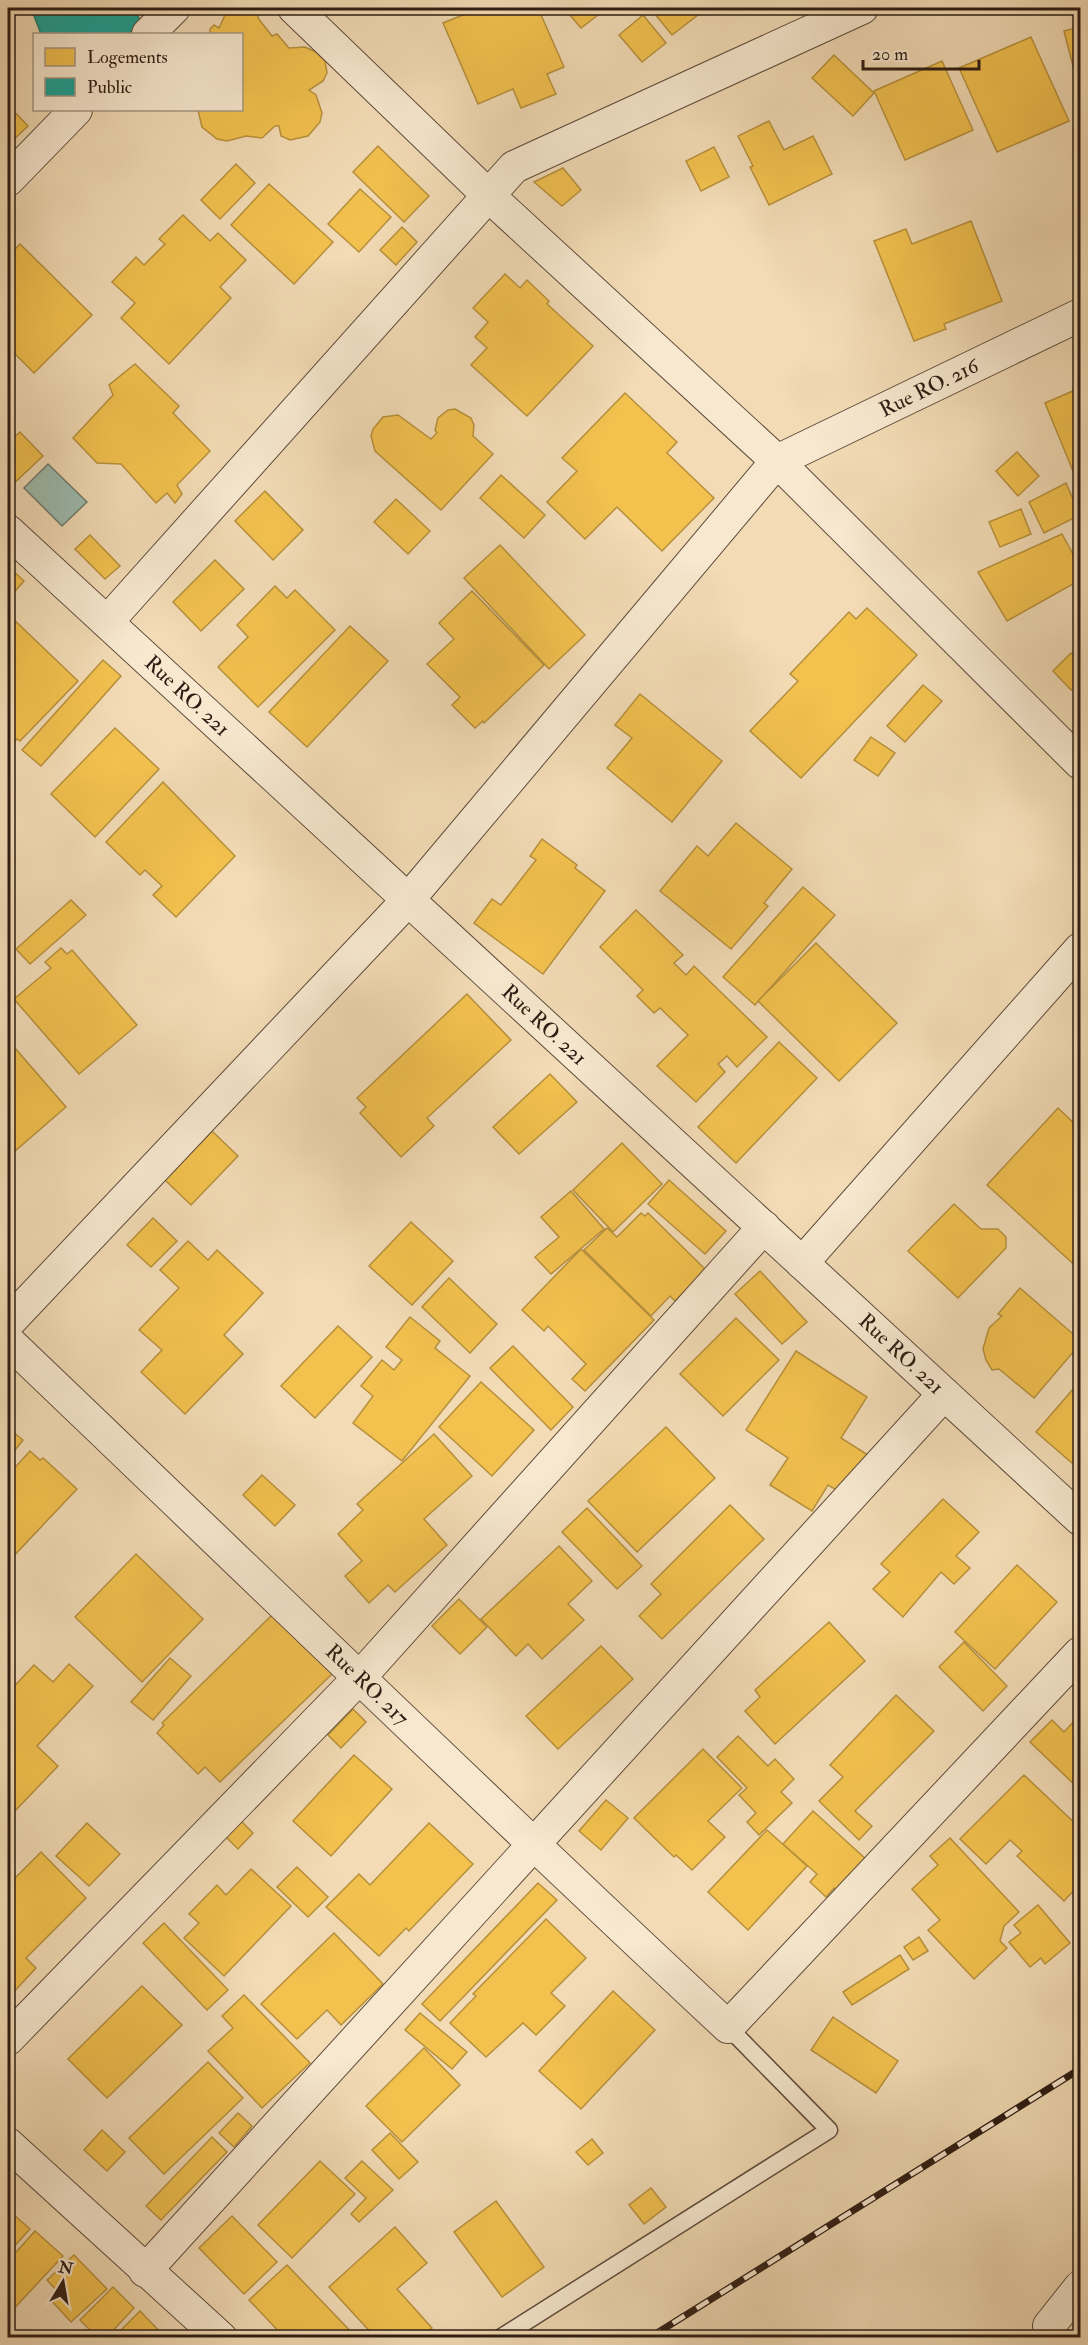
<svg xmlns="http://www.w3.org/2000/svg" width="1088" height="2345" font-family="'IM FELL Double Pica',serif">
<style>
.water{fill:#9bbbae;stroke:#6f7b70;stroke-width:1.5}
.homes{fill:#f2c14e;stroke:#b7903c;stroke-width:1.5}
.public{fill:#17a398;stroke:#1e7a70;stroke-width:1.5}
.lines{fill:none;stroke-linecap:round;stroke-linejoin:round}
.service-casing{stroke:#5e4c3c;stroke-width:19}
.minor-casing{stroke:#5e4c3c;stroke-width:34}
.service{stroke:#f7e8cf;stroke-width:16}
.minor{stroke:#f7e8cf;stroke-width:32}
.rail-casing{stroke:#2d1c13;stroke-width:7}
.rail{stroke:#f7e8cf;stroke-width:4.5;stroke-dasharray:14;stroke-linecap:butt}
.labels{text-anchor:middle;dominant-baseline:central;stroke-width:6;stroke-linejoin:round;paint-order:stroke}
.street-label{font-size:21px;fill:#2d1c13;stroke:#f7e8cf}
</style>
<rect width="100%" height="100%" fill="#f2dbb5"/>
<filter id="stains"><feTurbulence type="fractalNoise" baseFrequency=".00333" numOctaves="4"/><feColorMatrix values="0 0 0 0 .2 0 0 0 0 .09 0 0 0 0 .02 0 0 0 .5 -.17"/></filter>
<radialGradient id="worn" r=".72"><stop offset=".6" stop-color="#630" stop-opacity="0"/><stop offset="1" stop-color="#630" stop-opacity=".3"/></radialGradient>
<polygon class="water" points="48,464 87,502 62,526 24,488"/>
<g class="homes">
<polygon points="242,8 257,8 259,10 258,18 272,36 277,34 289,48 305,47 316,52 325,61 327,73 323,81 309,90 316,95 322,113 320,122 308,136 290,140 281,136 279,126 275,126 262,138 246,136 227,141 217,139 202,127 198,110 242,110 242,34 210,34 210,29 214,25 219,28 225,15 230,13 237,15"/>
<polygon points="480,8 538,8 564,67 547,74 556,94 521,108 513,89 478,104 443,23"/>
<polygon points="578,8 607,8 581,28 570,15"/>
<polygon points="650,8 707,8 672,35"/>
<polygon points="643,15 666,43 642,62 619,35"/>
<polygon points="1080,27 1080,64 1073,66 1064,31"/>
<polygon points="1031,37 1069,121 997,152 959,68"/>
<polygon points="834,55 874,93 853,116 812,78"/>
<polygon points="942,61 973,130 905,160 874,91"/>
<polygon points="8,105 28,126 8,145"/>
<polygon points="769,121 784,150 813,136 832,174 769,205 750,167 753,166 738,136"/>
<polygon points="378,146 429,196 404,222 353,172"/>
<polygon points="714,147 729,177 701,191 686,161"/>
<polygon points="236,164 255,183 220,219 201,200"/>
<polygon points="563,168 581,190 562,206 534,182"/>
<polygon points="269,184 333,242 294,284 231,225"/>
<polygon points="360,189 391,217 359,252 328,224"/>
<polygon points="183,215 210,241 218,233 246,260 220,287 231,298 169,364 121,318 135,303 112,282 136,257 144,265 165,244 159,239"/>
<polygon points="971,221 1002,301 944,324 946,329 914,341 874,241 906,229 912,244"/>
<polygon points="402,227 417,242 396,265 380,250"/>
<polygon points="20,244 92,315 34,373 8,347 8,256"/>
<polygon points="505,274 520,288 527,280 549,301 547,304 593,346 527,416 471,365 487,348 475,337 488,322 473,308"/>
<polygon points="135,364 179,406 173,413 210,451 177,485 182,494 175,503 167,493 156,503 121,464 97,463 73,438 113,395 109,385"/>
<polygon points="1080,388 1080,488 1045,403"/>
<polygon points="625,393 677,442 667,453 714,498 662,551 617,507 585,539 547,502 577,471 562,458"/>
<polygon points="455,409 471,418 474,425 473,436 493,454 441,510 375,451 371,436 373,429 383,417 398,415 431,439 437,433 435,430 438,418 448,410"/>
<polygon points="20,432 43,456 10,487 8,484 8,443"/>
<polygon points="1017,452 1039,476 1018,496 996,471"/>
<polygon points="501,475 545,515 524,538 480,498"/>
<polygon points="1066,483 1080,515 1044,533 1029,502"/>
<polygon points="265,491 303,530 273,560 235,521"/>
<polygon points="396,499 430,531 408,554 374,522"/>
<polygon points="1021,509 1031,534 1000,547 989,522"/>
<polygon points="1062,534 1080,567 1080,580 1007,621 978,572"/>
<polygon points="90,535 120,566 105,579 75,549"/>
<polygon points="500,545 585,635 549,669 464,578"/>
<polygon points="215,560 244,589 201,631 173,602"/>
<polygon points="8,566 24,581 8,599"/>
<polygon points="275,586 287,598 295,590 335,630 258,707 218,667 248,637 237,625"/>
<polygon points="472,591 544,665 484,723 483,721 475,728 452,705 460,697 427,664 454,639 439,623"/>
<polygon points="867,608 917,655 801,778 750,731 798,681 790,674 849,612 856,619"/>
<polygon points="8,614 78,681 20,741 17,739 8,748"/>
<polygon points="350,626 388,661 307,747 269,712"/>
<polygon points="1071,653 1080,662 1080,682 1071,690 1053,671"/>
<polygon points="103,660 121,676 41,766 22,750"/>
<polygon points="923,685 942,701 905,742 887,726"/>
<polygon points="640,694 722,761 672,822 607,768 632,738 615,725"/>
<polygon points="115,728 159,769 95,837 51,794"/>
<polygon points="871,737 895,753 878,776 854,760"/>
<polygon points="163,782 235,856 176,917 153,895 162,886 145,870 140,875 106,842"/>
<polygon points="736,823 792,869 764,903 768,906 731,949 660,891 697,846 708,856"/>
<polygon points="542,839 577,865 575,868 605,891 543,974 474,923 492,899 501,905 536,860 530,856"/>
<polygon points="803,887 835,915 755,1005 723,977"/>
<polygon points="71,900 86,915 30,964 16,949"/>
<polygon points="636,910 683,955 674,963 686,975 694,966 767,1037 737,1067 727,1056 718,1064 725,1072 696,1102 657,1066 688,1035 660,1008 654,1013 637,996 643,990 600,947"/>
<polygon points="816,943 897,1023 839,1081 758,1001"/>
<polygon points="61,948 67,954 72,950 137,1025 79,1074 14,999 51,968 45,962"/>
<polygon points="467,994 511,1040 427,1118 434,1126 401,1157 360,1113 366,1107 357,1098"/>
<polygon points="8,1040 66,1107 8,1157"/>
<polygon points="779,1042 817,1078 736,1163 698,1127"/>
<polygon points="550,1074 577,1102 519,1154 493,1127"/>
<polygon points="1058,1108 1080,1129 1080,1270 987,1185"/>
<polygon points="212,1131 238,1156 191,1205 165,1180"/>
<polygon points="622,1143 662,1184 613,1232 573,1190"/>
<polygon points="669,1180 726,1231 705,1254 648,1204"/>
<polygon points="571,1191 604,1229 551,1274 535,1257 559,1237 541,1217"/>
<polygon points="954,1204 981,1229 998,1229 1006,1237 1006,1248 958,1298 908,1251"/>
<polygon points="641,1213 645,1216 648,1213 706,1270 675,1301 670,1296 651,1316 584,1250 607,1228 617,1237"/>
<polygon points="153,1218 177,1241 151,1267 127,1245"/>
<polygon points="411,1222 453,1261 412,1305 369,1266"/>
<polygon points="188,1241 208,1260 217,1250 263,1293 224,1335 243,1354 185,1414 141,1372 162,1350 139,1330 179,1288 160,1270"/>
<polygon points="581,1249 654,1320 585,1391 572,1379 586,1364 548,1326 544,1331 522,1310"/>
<polygon points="760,1271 807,1322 782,1344 735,1294"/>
<polygon points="449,1278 497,1324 470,1353 422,1307"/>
<polygon points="1020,1288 1080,1340 1080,1344 1034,1398 999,1369 992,1370 986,1360 983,1349 989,1328 1002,1316 998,1314"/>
<polygon points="410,1317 440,1341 435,1348 470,1376 402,1461 353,1423 373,1396 361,1386 382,1360 394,1370 402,1360 386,1347"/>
<polygon points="736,1318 779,1360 723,1416 680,1374"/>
<polygon points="338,1326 372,1357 315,1418 281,1386"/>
<polygon points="513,1346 573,1407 551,1430 490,1368"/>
<polygon points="796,1351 867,1397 841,1438 868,1455 842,1493 828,1485 812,1511 770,1485 788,1458 746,1430"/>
<polygon points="1080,1381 1080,1456 1072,1463 1036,1432"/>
<polygon points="481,1382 534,1430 492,1476 439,1427"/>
<polygon points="666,1427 715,1478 637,1552 588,1501"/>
<polygon points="8,1428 23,1440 8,1459"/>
<polygon points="434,1434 472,1476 424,1519 447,1545 395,1592 388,1585 369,1603 345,1576 362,1561 338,1534 363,1510 357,1504"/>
<polygon points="30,1451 40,1460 43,1458 77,1489 8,1562 8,1475"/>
<polygon points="262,1475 295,1505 275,1526 243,1495"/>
<polygon points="943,1499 979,1532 956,1556 970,1568 954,1584 941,1572 903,1617 873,1589 890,1572 881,1564"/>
<polygon points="730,1505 764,1539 662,1639 639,1616 661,1594 651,1584"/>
<polygon points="587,1508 642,1566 617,1589 562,1532"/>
<polygon points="559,1546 592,1581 568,1604 584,1620 542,1659 528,1644 516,1656 481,1619"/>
<polygon points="136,1554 203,1619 142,1682 75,1617"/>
<polygon points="1017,1565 1057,1602 995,1669 955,1632"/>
<polygon points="459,1599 487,1627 460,1654 432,1626"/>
<polygon points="273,1614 332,1674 220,1782 205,1767 198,1774 157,1733 164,1725 162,1723"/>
<polygon points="829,1622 865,1661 775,1744 745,1711 760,1697 755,1690"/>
<polygon points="964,1642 1007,1686 983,1711 939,1667"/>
<polygon points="601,1646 633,1679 558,1749 526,1716"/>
<polygon points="170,1658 191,1676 153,1720 131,1702"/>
<polygon points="69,1664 93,1686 37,1746 58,1766 16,1810 8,1803 8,1693 34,1665 53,1682"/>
<polygon points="896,1695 934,1731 855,1811 872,1826 859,1840 819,1801 843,1777 830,1765"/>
<polygon points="353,1709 366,1722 341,1748 328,1735"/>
<polygon points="1080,1715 1080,1790 1030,1742 1052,1720 1064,1732"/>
<polygon points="738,1736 768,1766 775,1759 794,1779 781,1792 792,1803 759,1835 747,1822 756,1813 739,1795 747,1788 717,1757"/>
<polygon points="703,1749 742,1788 708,1821 725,1837 692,1870 676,1855 674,1857 634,1818"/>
<polygon points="354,1755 392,1789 331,1856 293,1821"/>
<polygon points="1024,1775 1080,1828 1080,1884 1064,1901 1017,1856 1022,1851 1010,1840 986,1864 960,1839"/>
<polygon points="606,1800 628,1818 601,1850 579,1831"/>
<polygon points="813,1811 867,1860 838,1892 834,1888 826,1897 810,1882 817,1874 783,1844"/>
<polygon points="239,1819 253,1833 238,1849 224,1835"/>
<polygon points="87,1823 120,1854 89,1886 56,1856"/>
<polygon points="429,1823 473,1864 409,1931 406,1928 379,1956 326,1907 359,1874 370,1885"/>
<polygon points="767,1830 807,1866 748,1930 708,1892"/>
<polygon points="950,1838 1019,1912 1004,1926 1000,1941 1007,1948 974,1979 928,1930 940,1920 912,1889 938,1865 930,1856"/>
<polygon points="41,1852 86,1898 26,1958 36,1968 9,1997 8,1885"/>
<polygon points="297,1867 328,1897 308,1917 277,1887"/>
<polygon points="251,1869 291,1906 224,1976 184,1938 199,1923 189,1914 217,1885 226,1895"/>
<polygon points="538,1883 557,1900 440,2021 422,2004"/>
<polygon points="1038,1905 1070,1943 1045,1964 1041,1958 1030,1967 1009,1942 1021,1933 1014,1925"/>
<polygon points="546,1919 586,1958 551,1993 565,2006 536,2035 523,2023 486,2057 450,2023 476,1996 473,1994"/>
<polygon points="164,1923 228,1990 207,2010 143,1943"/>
<polygon points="334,1933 383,1984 341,2025 327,2010 297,2039 261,2004"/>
<polygon points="919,1937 928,1951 913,1960 904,1947"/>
<polygon points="900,1955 909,1969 852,2005 843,1992"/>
<polygon points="142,1986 182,2025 107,2098 68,2059"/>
<polygon points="613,1991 655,2030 581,2109 539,2071"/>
<polygon points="244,1995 310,2063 262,2108 208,2051 233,2028 222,2016"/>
<polygon points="420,2013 467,2052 452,2069 405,2030"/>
<polygon points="833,2017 898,2061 876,2093 811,2050"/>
<polygon points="424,2048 460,2085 402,2142 366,2106"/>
<polygon points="208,2062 243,2098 164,2174 129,2138"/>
<polygon points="238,2113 252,2126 234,2147 219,2133"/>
<polygon points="102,2130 125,2152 107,2171 84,2150"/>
<polygon points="390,2133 418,2162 399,2179 372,2150"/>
<polygon points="212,2137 227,2152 161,2220 146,2206"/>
<polygon points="592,2139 603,2153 588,2165 576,2152"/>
<polygon points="320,2161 355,2194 292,2258 258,2225"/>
<polygon points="362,2161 393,2190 359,2222 351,2214 366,2198 345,2178"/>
<polygon points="651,2188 666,2207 644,2224 629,2205"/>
<polygon points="496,2201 544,2267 502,2297 454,2232"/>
<polygon points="14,2215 30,2229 8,2253 8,2222"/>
<polygon points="232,2216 277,2262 244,2294 199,2248"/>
<polygon points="395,2227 427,2263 397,2289 432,2328 421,2338 376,2338 329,2287"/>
<polygon points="35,2231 63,2256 8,2315 8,2261"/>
<polygon points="74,2255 107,2289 71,2322 50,2299 58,2292 47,2280"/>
<polygon points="287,2265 357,2338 285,2338 249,2300"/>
<polygon points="113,2287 134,2308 106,2338 98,2338 80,2320"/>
<polygon points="140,2311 166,2338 113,2338"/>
<polygon points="86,2330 96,2338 71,2338 78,2331"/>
</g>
<polygon class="public" points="31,8 135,8 143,28 126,34 41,34"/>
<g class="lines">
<defs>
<polyline id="service" points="500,2338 829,2130 728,2027"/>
<g id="minor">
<polyline points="294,8 489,196 777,461 1080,763"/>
<polyline points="148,34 174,8"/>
<polyline points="8,180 76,110"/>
<polyline points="8,531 1080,1519"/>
<polyline points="107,622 514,167 862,8"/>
<polyline points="802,1263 1080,949"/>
<polyline points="8,1323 408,900 777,461 1080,315"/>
<path d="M8,1341c240,229 477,460 720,686l352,-374"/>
<polyline points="8,2039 360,1677 764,1227"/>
<polyline points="8,2144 221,2338"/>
<polyline points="145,2271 944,1394"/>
<polyline points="1049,2326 1080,2287"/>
</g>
</defs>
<use href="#service" class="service-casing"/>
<use href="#minor" class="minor-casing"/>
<use href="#service" class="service"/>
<use href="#minor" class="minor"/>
<defs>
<polyline id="rail" points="649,2338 1080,2069"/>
</defs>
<use href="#rail" class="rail-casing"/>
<use href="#rail" class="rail"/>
</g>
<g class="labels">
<g class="street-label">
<text transform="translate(929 388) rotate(-26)">Rue RO. 216</text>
<text transform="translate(187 696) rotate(43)">Rue RO. 221</text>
<text transform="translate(544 1025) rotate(43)">Rue RO. 221</text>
<text transform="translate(901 1354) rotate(43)">Rue RO. 221</text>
<text transform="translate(367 1685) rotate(44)">Rue RO. 217</text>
</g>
</g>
<rect width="1088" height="2345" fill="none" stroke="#f2dbb5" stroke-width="30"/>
<rect x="9" y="9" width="1070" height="2327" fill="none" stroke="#2d1c13" stroke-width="3"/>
<rect x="15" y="15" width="1058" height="2315" fill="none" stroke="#2d1c13" stroke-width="1.5"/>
<rect x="33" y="33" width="210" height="78" fill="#f7e8cf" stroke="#a69684" stroke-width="1.5"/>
<rect x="45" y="48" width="30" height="18" fill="#f2c14e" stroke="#a69684" stroke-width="1.5"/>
<text x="87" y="63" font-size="18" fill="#2d1c13">Logements</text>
<rect x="45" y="78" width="30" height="18" fill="#17a398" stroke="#a69684" stroke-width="1.5"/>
<text x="87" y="93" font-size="18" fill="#2d1c13">Public</text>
<g transform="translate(63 2282) rotate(11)" stroke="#f7e8cf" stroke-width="4.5" paint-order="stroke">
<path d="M0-4.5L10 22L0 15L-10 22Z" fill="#2d1c13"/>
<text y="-9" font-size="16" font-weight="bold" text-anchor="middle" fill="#2d1c13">N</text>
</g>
<path d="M863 60v9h116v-9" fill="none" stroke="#2d1c13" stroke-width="3"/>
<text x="872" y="60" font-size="18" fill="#2d1c13" stroke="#f7e8cf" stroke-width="4.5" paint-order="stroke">20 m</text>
<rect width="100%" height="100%" filter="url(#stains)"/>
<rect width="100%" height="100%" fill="url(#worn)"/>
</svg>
